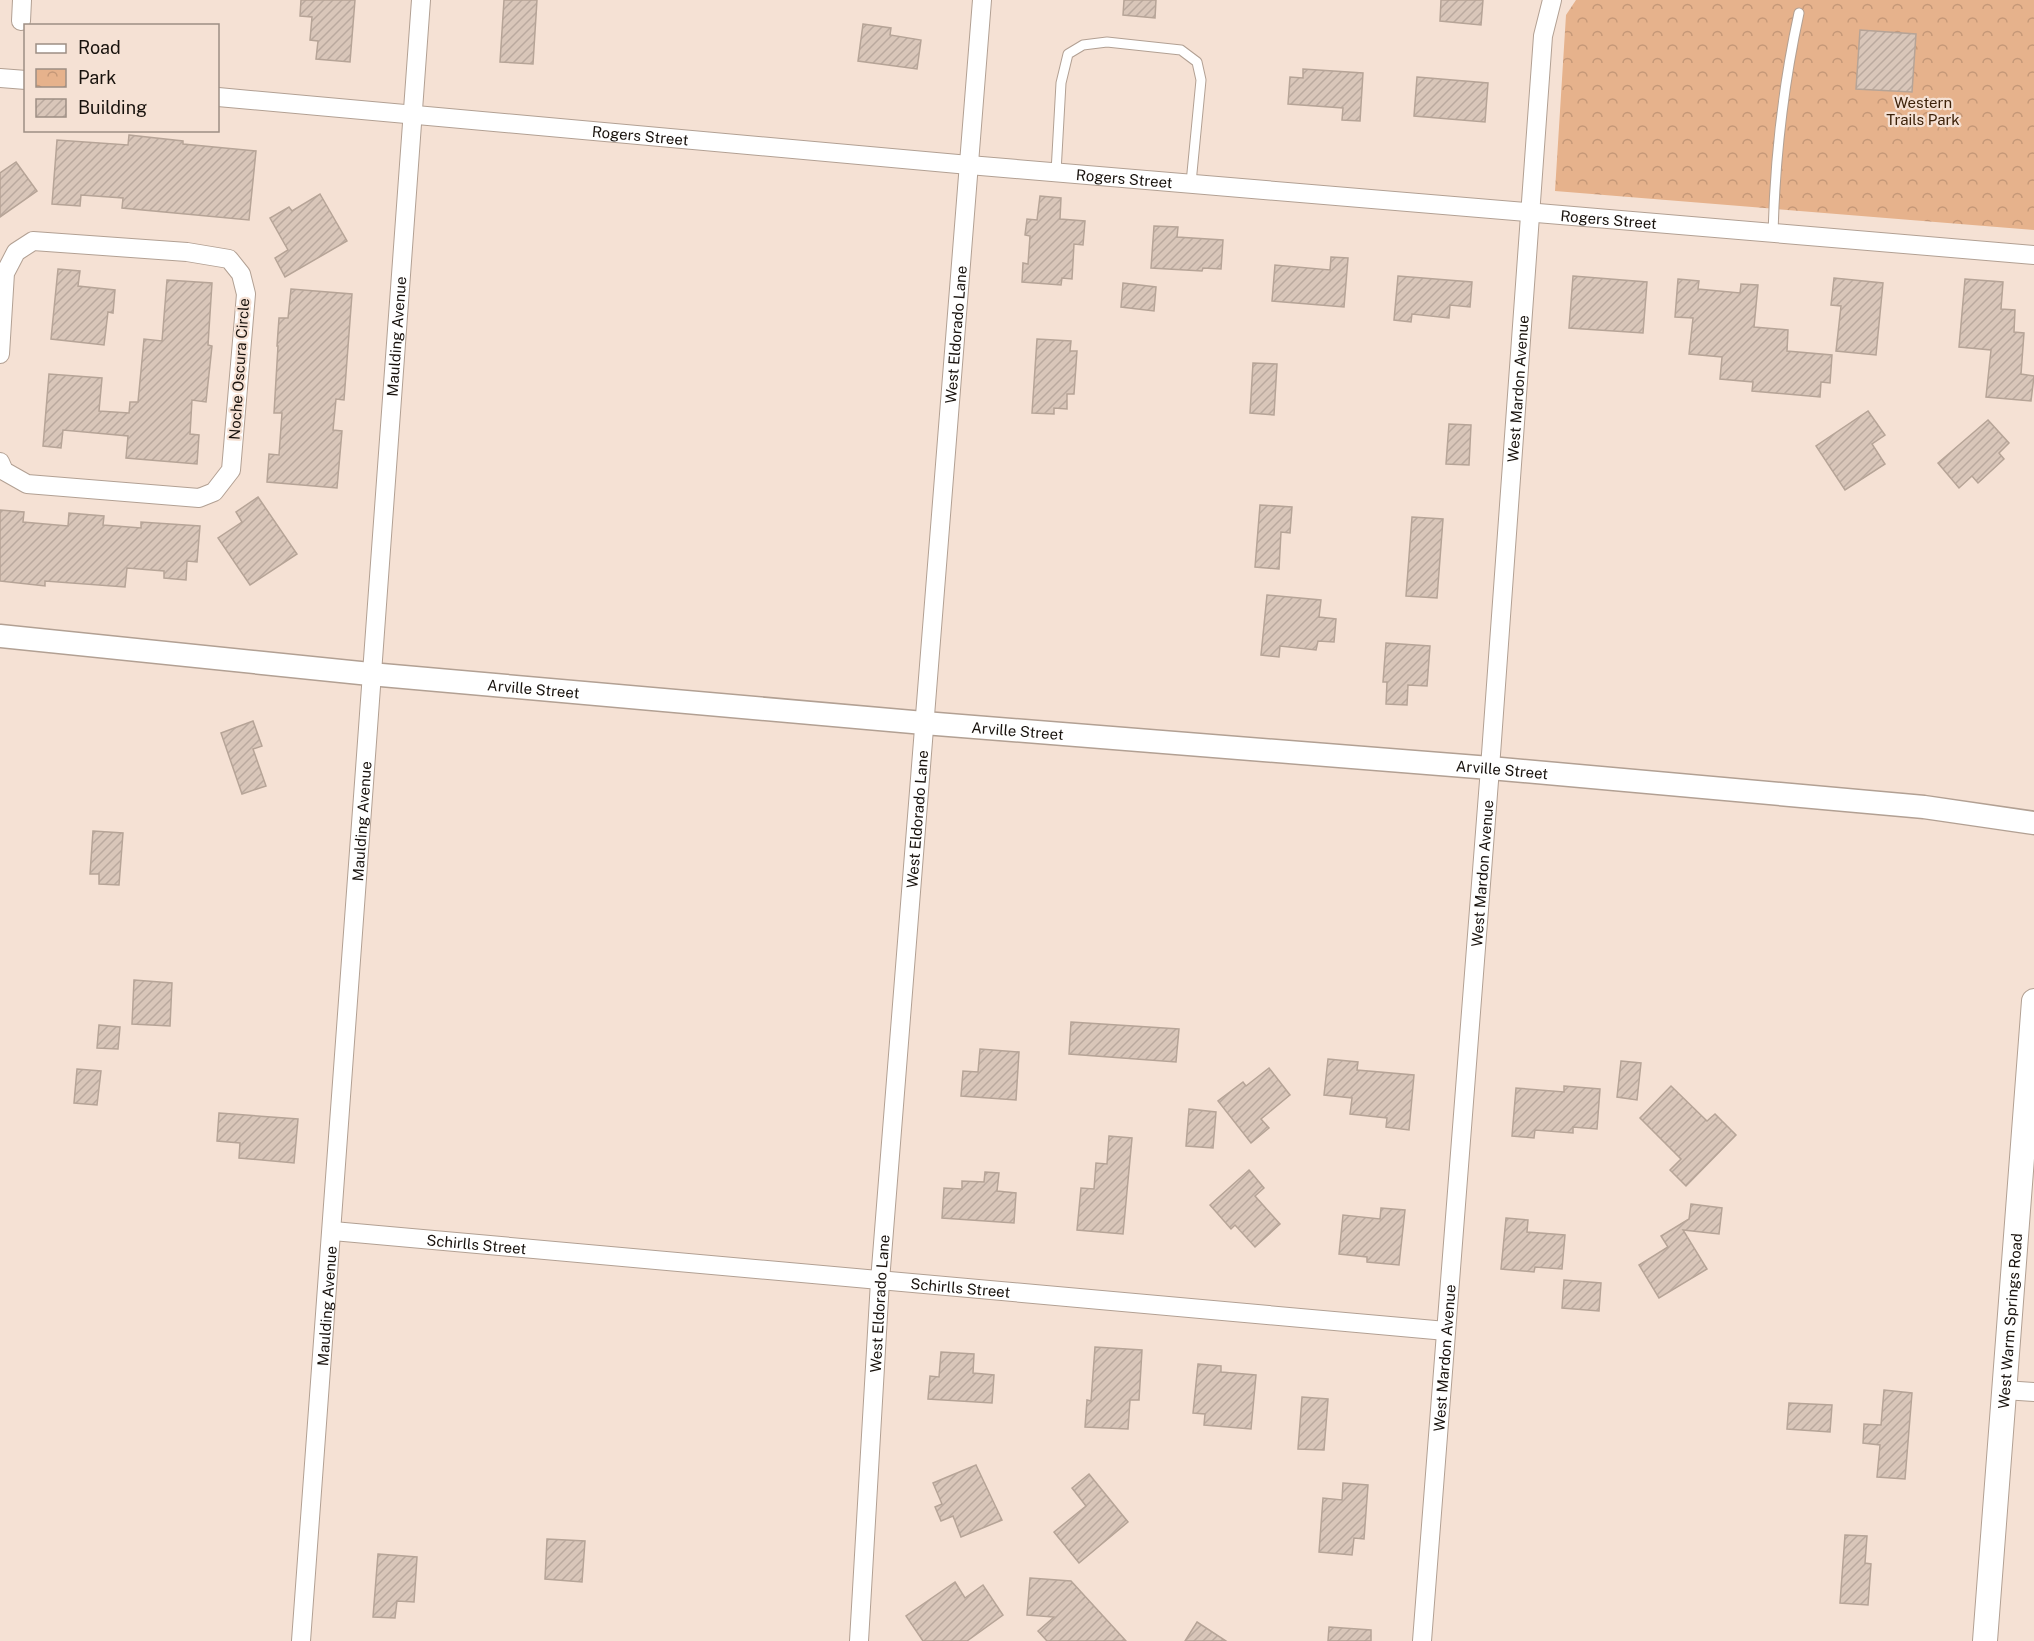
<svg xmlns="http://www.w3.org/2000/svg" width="2034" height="1641" font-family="'Public Sans',sans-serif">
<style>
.park{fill:url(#park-crowns)}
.building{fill:url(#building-hatch);stroke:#b6a497;stroke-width:1.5}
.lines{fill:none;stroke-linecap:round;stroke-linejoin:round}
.service-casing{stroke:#b2a093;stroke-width:11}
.minor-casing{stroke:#b2a093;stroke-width:20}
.tertiary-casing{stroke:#b2a093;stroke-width:25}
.secondary-casing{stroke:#b2a093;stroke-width:26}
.service{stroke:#fff;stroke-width:9}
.minor{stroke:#fff;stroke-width:18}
.tertiary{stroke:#fff;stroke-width:22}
.secondary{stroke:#fff;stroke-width:24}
.labels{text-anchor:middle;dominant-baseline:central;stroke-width:4.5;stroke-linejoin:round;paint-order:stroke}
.park-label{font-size:15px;fill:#3d220a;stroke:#f5e1d4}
.street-label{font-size:15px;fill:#18120d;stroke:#f5e1d4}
</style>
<defs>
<pattern id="park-crowns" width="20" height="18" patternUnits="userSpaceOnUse" patternTransform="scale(1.5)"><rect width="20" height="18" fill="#e6b28c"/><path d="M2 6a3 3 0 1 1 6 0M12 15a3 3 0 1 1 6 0" fill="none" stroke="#c59878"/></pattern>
<pattern id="building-hatch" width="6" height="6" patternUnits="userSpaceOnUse" patternTransform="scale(1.5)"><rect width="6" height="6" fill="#d9c6b9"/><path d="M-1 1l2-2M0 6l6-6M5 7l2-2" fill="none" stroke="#baa99e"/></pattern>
</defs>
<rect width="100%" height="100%" fill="#f5e1d4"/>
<polygon class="park" points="1576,0 2034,0 2034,230 1555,191 1566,15"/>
<g class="building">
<polygon points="301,0 355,0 350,62 316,59 318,41 310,40 312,17 300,16"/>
<polygon points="504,0 537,0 533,64 500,62"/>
<polygon points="1124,0 1156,0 1155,18 1123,15"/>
<polygon points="1441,0 1483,0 1481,25 1440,21"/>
<polygon points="863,24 891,28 890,35 921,40 917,69 858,61"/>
<polygon points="1860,30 1916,34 1912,92 1856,89"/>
<polygon points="1303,69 1363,73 1360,121 1342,120 1343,108 1288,104 1290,77 1303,78"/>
<polygon points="1417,77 1488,83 1485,122 1414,116"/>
<polygon points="129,135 183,141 183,144 256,151 249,220 122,208 123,198 81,195 80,206 52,204 57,140 128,145"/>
<polygon points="16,162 37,191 0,217 0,173"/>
<polygon points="320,194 347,241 285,277 275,258 288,250 270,218 289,207 292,211"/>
<polygon points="1040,196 1061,198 1060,219 1085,221 1083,245 1074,244 1072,279 1062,278 1061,285 1022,282 1023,263 1028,264 1030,236 1025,235 1027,219 1037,220"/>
<polygon points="1154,226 1178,227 1177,237 1223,240 1221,269 1203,268 1202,271 1151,268"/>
<polygon points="1331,257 1348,258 1344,307 1272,301 1275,265 1330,270"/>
<polygon points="58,269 80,271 78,286 115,290 113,313 108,312 104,345 51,339"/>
<polygon points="1398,276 1472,282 1470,307 1450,305 1449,318 1412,314 1411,322 1394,320"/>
<polygon points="1573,276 1647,282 1643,333 1569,328"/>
<polygon points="1834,278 1883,283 1876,355 1836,351 1841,306 1831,305"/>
<polygon points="1678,279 1699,281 1698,289 1740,293 1741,284 1758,285 1754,327 1788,330 1787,351 1832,355 1830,383 1821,382 1820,397 1752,391 1753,382 1720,379 1722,357 1689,354 1693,318 1675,317"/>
<polygon points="1965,279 2003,282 2001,309 2015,310 2014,332 2024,333 2021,374 2034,376 2031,401 1986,397 1991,350 1959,347"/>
<polygon points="167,280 212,283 208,345 212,346 206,402 192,400 190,434 199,435 197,464 126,458 128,436 63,430 61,448 43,446 49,374 102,378 99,411 129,413 130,402 138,402 144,339 162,341"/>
<polygon points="1123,283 1156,287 1154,311 1121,307"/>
<polygon points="291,289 352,294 344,400 336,399 333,430 342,431 337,488 267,482 269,454 279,455 282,413 274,413 278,346 277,346 279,318 288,318"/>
<polygon points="1037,339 1071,341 1070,351 1077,351 1074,394 1067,394 1067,409 1054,408 1054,414 1032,413"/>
<polygon points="1253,363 1277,364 1274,415 1250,413"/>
<polygon points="1868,411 1885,435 1872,444 1885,464 1845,490 1816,446"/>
<polygon points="1988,420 2009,443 1999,453 2004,459 1978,483 1972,476 1959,488 1938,463"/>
<polygon points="1449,424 1471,425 1469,465 1446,464"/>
<polygon points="258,497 297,554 250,585 218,538 242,522 236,512"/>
<polygon points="1260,505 1292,507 1290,533 1281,532 1279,569 1255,567"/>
<polygon points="0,510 24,512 23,522 68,526 69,513 104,516 103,525 141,528 141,522 200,526 197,562 187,561 186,580 164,578 164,571 127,568 125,587 45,581 45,586 0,581"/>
<polygon points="1412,517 1443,519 1437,598 1406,596"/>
<polygon points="1267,595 1321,600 1319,617 1336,619 1334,642 1318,641 1316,650 1280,646 1279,657 1261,655"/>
<polygon points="1386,643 1430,646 1427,686 1408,685 1407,705 1386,704 1387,682 1383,682"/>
<polygon points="253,721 262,746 253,749 266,786 242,794 221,733"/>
<polygon points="93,831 123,833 119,885 99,884 99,874 90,874"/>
<polygon points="134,980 172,983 170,1026 132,1024"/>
<polygon points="1071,1022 1179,1029 1176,1062 1069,1054"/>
<polygon points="99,1025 120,1027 118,1049 97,1048"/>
<polygon points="980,1049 1019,1052 1016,1100 961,1096 963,1071 978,1072"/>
<polygon points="1328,1059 1358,1062 1357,1070 1414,1075 1409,1130 1386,1127 1387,1118 1350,1114 1352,1098 1324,1095"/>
<polygon points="1621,1061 1641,1063 1637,1100 1617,1097"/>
<polygon points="1269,1068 1290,1095 1261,1119 1269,1128 1251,1143 1218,1101 1243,1082 1246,1086"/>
<polygon points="77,1069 101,1071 97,1105 74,1103"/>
<polygon points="1564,1086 1600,1089 1597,1129 1573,1127 1573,1133 1535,1130 1534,1138 1512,1136 1516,1088 1564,1092"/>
<polygon points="1671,1086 1707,1121 1715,1114 1736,1135 1686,1186 1670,1170 1681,1159 1640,1118"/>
<polygon points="1189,1109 1216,1112 1213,1148 1186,1146"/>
<polygon points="219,1113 298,1119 294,1163 239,1158 240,1143 217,1141"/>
<polygon points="1109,1136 1132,1138 1123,1234 1077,1230 1081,1188 1094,1189 1096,1163 1107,1164"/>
<polygon points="1249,1170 1264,1188 1255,1196 1280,1224 1255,1247 1235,1225 1231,1229 1210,1205"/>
<polygon points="985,1172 999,1173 997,1191 1016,1193 1014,1223 942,1218 944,1188 962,1189 962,1181 984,1182"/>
<polygon points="1691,1204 1722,1208 1719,1234 1683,1230 1707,1269 1659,1298 1639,1265 1668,1247 1661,1236 1689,1219"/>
<polygon points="1381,1208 1405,1210 1399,1265 1367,1262 1367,1257 1339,1254 1343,1215 1380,1219"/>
<polygon points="1506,1218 1528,1220 1527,1232 1565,1235 1562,1269 1535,1267 1534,1272 1501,1269"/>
<polygon points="1564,1280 1601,1283 1599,1311 1562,1308"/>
<polygon points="1095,1347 1142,1350 1139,1400 1130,1400 1128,1429 1085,1427 1087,1400 1091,1401"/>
<polygon points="941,1352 974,1354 973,1373 994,1375 992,1403 928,1399 930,1376 939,1377"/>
<polygon points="1198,1364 1221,1366 1221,1372 1256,1375 1251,1429 1204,1425 1205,1414 1193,1413"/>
<polygon points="1884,1390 1912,1393 1905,1479 1877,1477 1880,1445 1863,1443 1864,1424 1881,1425"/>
<polygon points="1302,1397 1328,1399 1324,1450 1298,1449"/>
<polygon points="1789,1403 1832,1405 1830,1432 1787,1429"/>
<polygon points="976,1465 1002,1520 961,1537 953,1516 941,1521 935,1507 942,1504 933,1483"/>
<polygon points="1089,1474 1128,1522 1079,1563 1054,1532 1086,1506 1072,1488"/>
<polygon points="1343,1483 1368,1485 1364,1539 1354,1538 1352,1555 1319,1552 1323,1498 1342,1500"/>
<polygon points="1845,1535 1867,1536 1865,1563 1871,1564 1868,1605 1840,1603"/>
<polygon points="547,1539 585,1541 582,1582 545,1579"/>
<polygon points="378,1554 417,1557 414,1602 397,1601 395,1618 373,1617"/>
<polygon points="1030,1578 1071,1581 1126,1641 1047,1641 1038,1631 1054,1617 1027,1615"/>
<polygon points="955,1582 965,1598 983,1585 1003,1615 967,1641 923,1641 906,1616"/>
<polygon points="1197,1622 1226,1641 1185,1641"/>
<polygon points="1329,1627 1371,1630 1371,1641 1328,1641"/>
</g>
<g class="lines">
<defs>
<g id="service">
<polyline points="1056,172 1061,83 1068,54 1083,45 1107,42 1181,50 1197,62 1201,80 1191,183"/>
<path d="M1773,233c2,-74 10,-147 26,-220"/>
</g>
<g id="minor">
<polyline points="21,21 22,0"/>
<polyline points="0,78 26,80"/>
<path id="s1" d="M218,97l751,68 1065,90"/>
<polyline points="0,354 5,273 16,252 33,241 187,252 229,259 241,274 246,294 231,470 214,492 199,498 27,484 4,471 0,462"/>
<path id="s2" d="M333,1231l1113,100"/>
<polyline points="2004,1390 2034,1392"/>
<path id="s3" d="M301,1641c43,-547 78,-1094 120,-1641"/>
<path id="s4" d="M859,1641l21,-360 102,-1281"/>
<path id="s5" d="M1422,1641l68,-873 53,-732 9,-36"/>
</g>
<g id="tertiary">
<path id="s6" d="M0,636l370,38 554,49 566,45 434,39 110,16"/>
</g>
<g id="secondary">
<path id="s7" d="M1985,1641l49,-640"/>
</g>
</defs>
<use href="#service" class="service-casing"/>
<use href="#minor" class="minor-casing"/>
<use href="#tertiary" class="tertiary-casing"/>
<use href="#secondary" class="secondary-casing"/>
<use href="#service" class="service"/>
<use href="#minor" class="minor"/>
<use href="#tertiary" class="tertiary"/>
<use href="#secondary" class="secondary"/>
</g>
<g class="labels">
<g class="park-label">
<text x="1923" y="102">Western<tspan x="1923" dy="17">Trails Park</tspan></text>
</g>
<g class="street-label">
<text stroke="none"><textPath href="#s1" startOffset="424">Rogers Street</textPath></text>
<text stroke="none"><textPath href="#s1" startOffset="910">Rogers Street</textPath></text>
<text stroke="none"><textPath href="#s1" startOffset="1396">Rogers Street</textPath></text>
<text stroke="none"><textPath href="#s3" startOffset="1308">Maulding Avenue</textPath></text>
<text stroke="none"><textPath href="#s4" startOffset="1310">West Eldorado Lane</textPath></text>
<text transform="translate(239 369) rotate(-86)">Noche Oscura Circle</text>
<text stroke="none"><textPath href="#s5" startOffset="1256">West Mardon Avenue</textPath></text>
<text stroke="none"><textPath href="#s6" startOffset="536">Arville Street</textPath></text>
<text stroke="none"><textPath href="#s6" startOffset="1022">Arville Street</textPath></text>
<text stroke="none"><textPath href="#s6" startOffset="1508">Arville Street</textPath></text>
<text stroke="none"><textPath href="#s4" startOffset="824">West Eldorado Lane</textPath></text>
<text stroke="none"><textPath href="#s3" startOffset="822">Maulding Avenue</textPath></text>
<text stroke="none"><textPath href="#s5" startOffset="770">West Mardon Avenue</textPath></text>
<text stroke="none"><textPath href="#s2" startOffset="144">Schirlls Street</textPath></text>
<text stroke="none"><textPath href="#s2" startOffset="630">Schirlls Street</textPath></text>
<text stroke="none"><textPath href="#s3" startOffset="336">Maulding Avenue</textPath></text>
<text stroke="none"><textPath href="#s4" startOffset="338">West Eldorado Lane</textPath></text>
<text stroke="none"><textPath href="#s7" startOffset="321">West Warm Springs Road</textPath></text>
<text stroke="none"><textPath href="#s5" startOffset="284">West Mardon Avenue</textPath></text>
</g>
</g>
<rect x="24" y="24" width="195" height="108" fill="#f5e1d4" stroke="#9d8e84" stroke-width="1.5"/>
<rect x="36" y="44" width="30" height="9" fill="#ffffff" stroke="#9d8e84" stroke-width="1.5"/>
<text x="78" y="54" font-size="18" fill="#18120d">Road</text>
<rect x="36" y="69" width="30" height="18" fill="url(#park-crowns)" stroke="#9d8e84" stroke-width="1.5"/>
<text x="78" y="84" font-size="18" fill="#18120d">Park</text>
<rect x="36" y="99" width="30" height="18" fill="url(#building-hatch)" stroke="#9d8e84" stroke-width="1.5"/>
<text x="78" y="114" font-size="18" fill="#18120d">Building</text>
</svg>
